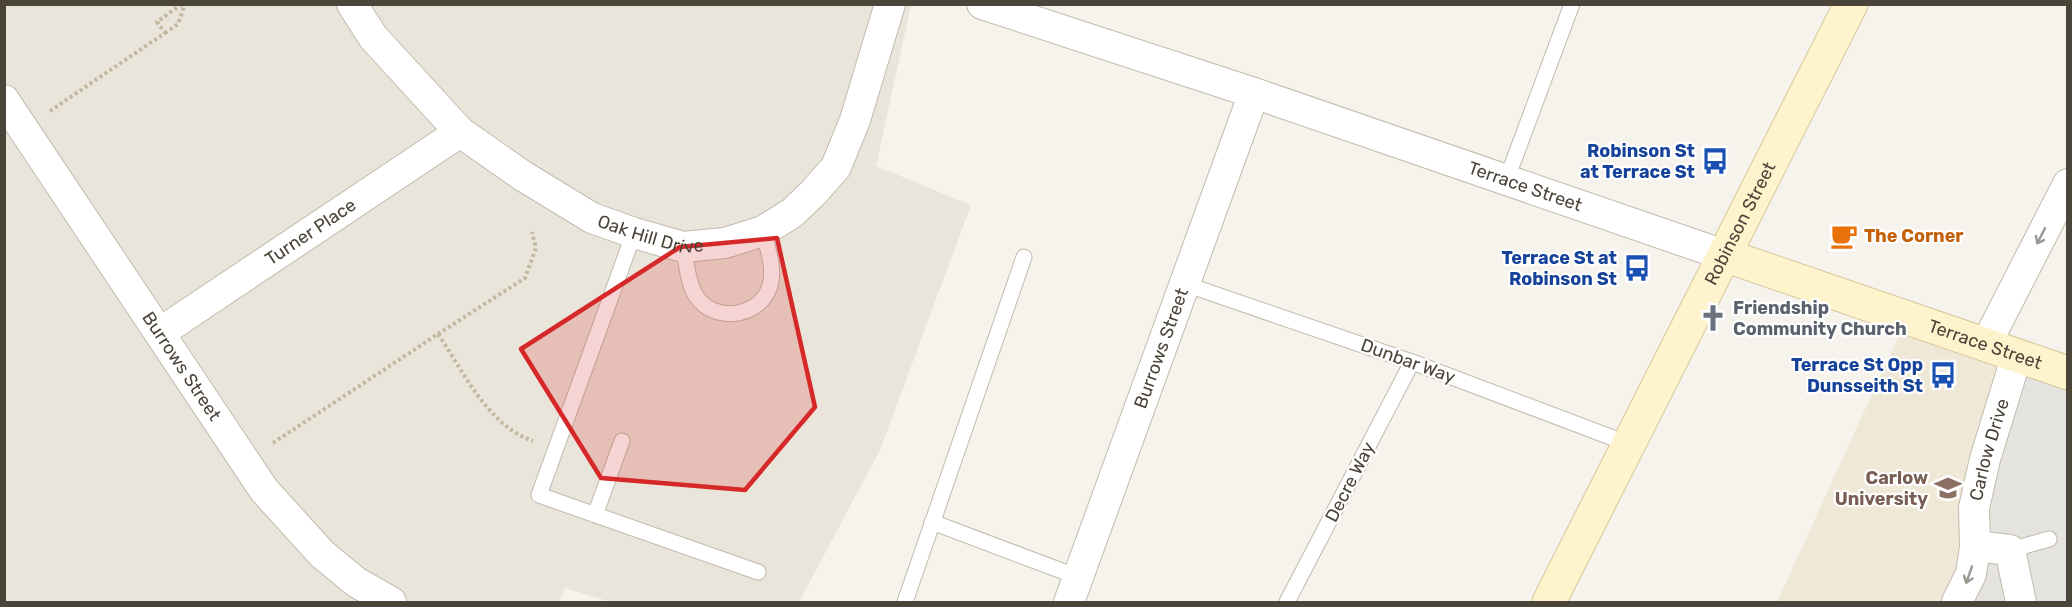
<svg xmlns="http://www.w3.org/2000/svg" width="2072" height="607" font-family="Rubik,sans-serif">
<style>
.residential{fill:#eae5da}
.education{fill:#efe8d6}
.parking{fill:#e5e3e0}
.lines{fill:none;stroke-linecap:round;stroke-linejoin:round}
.lane-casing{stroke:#c2bbae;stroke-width:17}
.street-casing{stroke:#c2bbae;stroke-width:32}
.secondary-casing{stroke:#d6c79b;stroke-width:35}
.path{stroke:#c4b79f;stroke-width:4;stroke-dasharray:3 3;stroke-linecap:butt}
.lane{stroke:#fff;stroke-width:15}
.street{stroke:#fff;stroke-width:30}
.secondary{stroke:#fff3cd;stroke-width:33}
.oneway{stroke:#9c9892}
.marked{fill:#d62828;fill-opacity:0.2;stroke:#d62828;stroke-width:4.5;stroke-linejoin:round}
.labels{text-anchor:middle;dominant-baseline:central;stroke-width:4.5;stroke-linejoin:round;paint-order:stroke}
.transit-label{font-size:18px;font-weight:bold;fill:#164399;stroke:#fff;text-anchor:end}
.street-label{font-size:18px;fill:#4b4439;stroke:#fff}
.food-label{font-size:18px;font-weight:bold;fill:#c56008;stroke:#fff;text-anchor:start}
.worship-label{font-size:18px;font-weight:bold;fill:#5b616d;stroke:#fff;text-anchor:start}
.education-label{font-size:18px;font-weight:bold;fill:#785e54;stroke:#fff;text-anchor:end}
</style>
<rect width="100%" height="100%" fill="#f6f3ec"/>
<polygon class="residential" points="4,5 911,5 876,166 971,205 880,450 799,602 611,602 565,588 559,602 5,602"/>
<polygon class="education" points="1907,318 2067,374 2067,602 1777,602"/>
<polygon class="parking" points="2017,355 2067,373 2067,602 1957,602"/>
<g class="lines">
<defs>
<g id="lane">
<polyline points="1506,181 1572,4"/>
<polyline points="634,233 539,495 758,572"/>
<path d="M683,247c4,15 4,35 13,49 19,29 69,21 75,-15 3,-16 -4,-34 -8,-50"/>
<polyline points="1185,284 1412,362 1629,444"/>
<polyline points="595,515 622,441"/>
<polyline points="932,522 1078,577"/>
<polyline points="2010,550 2049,539"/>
<polyline points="905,602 1024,257"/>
<polyline points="1287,602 1412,362"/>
</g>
<g id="street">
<path id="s1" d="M352,4l21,33 87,95 63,44 69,42 42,15 49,14 42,-4 38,-12 29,-18 21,-20 23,-26 19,-47 35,-116"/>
<path id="s2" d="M982,4l272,89 470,162"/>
<path id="s3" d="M4,100l260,390 58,64 34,28 35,20"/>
<path id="s4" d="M161,332l299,-200"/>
<polyline points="1986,344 2068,184"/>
<polyline points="1975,546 2010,550 2021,602"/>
<path id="s5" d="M1069,602l185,-509"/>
<path id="s6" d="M1957,602l14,-28 4,-28 -1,-38 11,-49 32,-104"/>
</g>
<g id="secondary">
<path id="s7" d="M1724,255l344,118"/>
<path id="s8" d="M1549,602l302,-598"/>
</g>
</defs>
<use href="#lane" class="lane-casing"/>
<use href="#street" class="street-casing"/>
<use href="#secondary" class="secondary-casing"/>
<g class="path">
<polyline points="165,33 178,24 185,4"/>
<polyline points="50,111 165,33 157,22 182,4"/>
<polyline points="438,334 525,278 536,248 532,232"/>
<path d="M273,443l165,-109c26,38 49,91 95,107"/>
</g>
<use href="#lane" class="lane"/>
<use href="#street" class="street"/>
<use href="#secondary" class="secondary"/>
</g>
<defs><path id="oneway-shaft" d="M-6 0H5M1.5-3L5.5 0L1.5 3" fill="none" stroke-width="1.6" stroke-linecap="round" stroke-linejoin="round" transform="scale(1.5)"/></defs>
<g class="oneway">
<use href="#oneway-shaft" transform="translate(2041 236) rotate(117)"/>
<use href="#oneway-shaft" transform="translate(1969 575) rotate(109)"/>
</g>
<path class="marked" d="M777,238l38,169 -70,83 -144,-12 -80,-129 159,-102z"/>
<defs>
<symbol id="bus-bare" viewBox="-9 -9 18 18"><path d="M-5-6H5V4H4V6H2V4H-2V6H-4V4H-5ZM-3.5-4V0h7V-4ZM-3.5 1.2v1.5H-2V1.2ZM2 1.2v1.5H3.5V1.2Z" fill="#1a4fb4" stroke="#fff" stroke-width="2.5" paint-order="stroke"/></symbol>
<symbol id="cafe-bare" viewBox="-9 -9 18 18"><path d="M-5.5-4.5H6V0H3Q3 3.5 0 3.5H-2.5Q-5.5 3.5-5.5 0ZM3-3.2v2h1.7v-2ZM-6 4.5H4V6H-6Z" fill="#e8710a" stroke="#fff" stroke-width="2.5" paint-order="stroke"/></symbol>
<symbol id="church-bare" viewBox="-9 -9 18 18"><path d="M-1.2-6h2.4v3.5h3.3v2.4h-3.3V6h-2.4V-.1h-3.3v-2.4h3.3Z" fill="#6b7280" stroke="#fff" stroke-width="2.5" paint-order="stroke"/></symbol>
<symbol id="university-bare" viewBox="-9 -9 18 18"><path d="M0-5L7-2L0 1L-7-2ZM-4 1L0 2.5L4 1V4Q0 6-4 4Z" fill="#8d6e63" stroke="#fff" stroke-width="2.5" paint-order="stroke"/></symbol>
</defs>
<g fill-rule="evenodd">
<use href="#bus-bare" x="1696" y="142" width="38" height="38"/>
<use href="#cafe-bare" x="1825" y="217" width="38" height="38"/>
<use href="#bus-bare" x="1618" y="249" width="38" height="38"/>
<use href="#church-bare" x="1694" y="299" width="38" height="38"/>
<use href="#bus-bare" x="1924" y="356" width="38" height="38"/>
<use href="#university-bare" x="1929" y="469" width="38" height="38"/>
</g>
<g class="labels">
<g class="transit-label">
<text x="1695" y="151">Robinson St<tspan x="1695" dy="21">at Terrace St</tspan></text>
<text x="1617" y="258">Terrace St at<tspan x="1617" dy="21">Robinson St</tspan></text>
<text x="1923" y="365">Terrace St Opp<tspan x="1923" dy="21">Dunsseith St</tspan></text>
</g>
<g class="street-label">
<text stroke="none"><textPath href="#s2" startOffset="573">Terrace Street</textPath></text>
<text stroke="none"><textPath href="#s8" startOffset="424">Robinson Street</textPath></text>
<text stroke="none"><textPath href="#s1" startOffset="387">Oak Hill Drive</textPath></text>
<text stroke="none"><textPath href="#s4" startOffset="180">Turner Place</textPath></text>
<text stroke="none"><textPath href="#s7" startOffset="276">Terrace Street</textPath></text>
<text stroke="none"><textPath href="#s5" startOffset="270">Burrows Street</textPath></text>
<text transform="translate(1408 361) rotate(20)">Dunbar Way</text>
<text stroke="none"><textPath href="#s3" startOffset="320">Burrows Street</textPath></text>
<text stroke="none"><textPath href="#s6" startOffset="158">Carlow Drive</textPath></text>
<text transform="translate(1350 482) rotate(-63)">Decre Way</text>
</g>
<g class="food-label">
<text x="1864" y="236">The Corner</text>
</g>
<g class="worship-label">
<text x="1733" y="308">Friendship<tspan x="1733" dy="21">Community Church</tspan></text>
</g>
<g class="education-label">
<text x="1928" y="478">Carlow<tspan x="1928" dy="21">University</tspan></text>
</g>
</g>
<rect width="2072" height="607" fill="none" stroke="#4b4439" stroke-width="12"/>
</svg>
